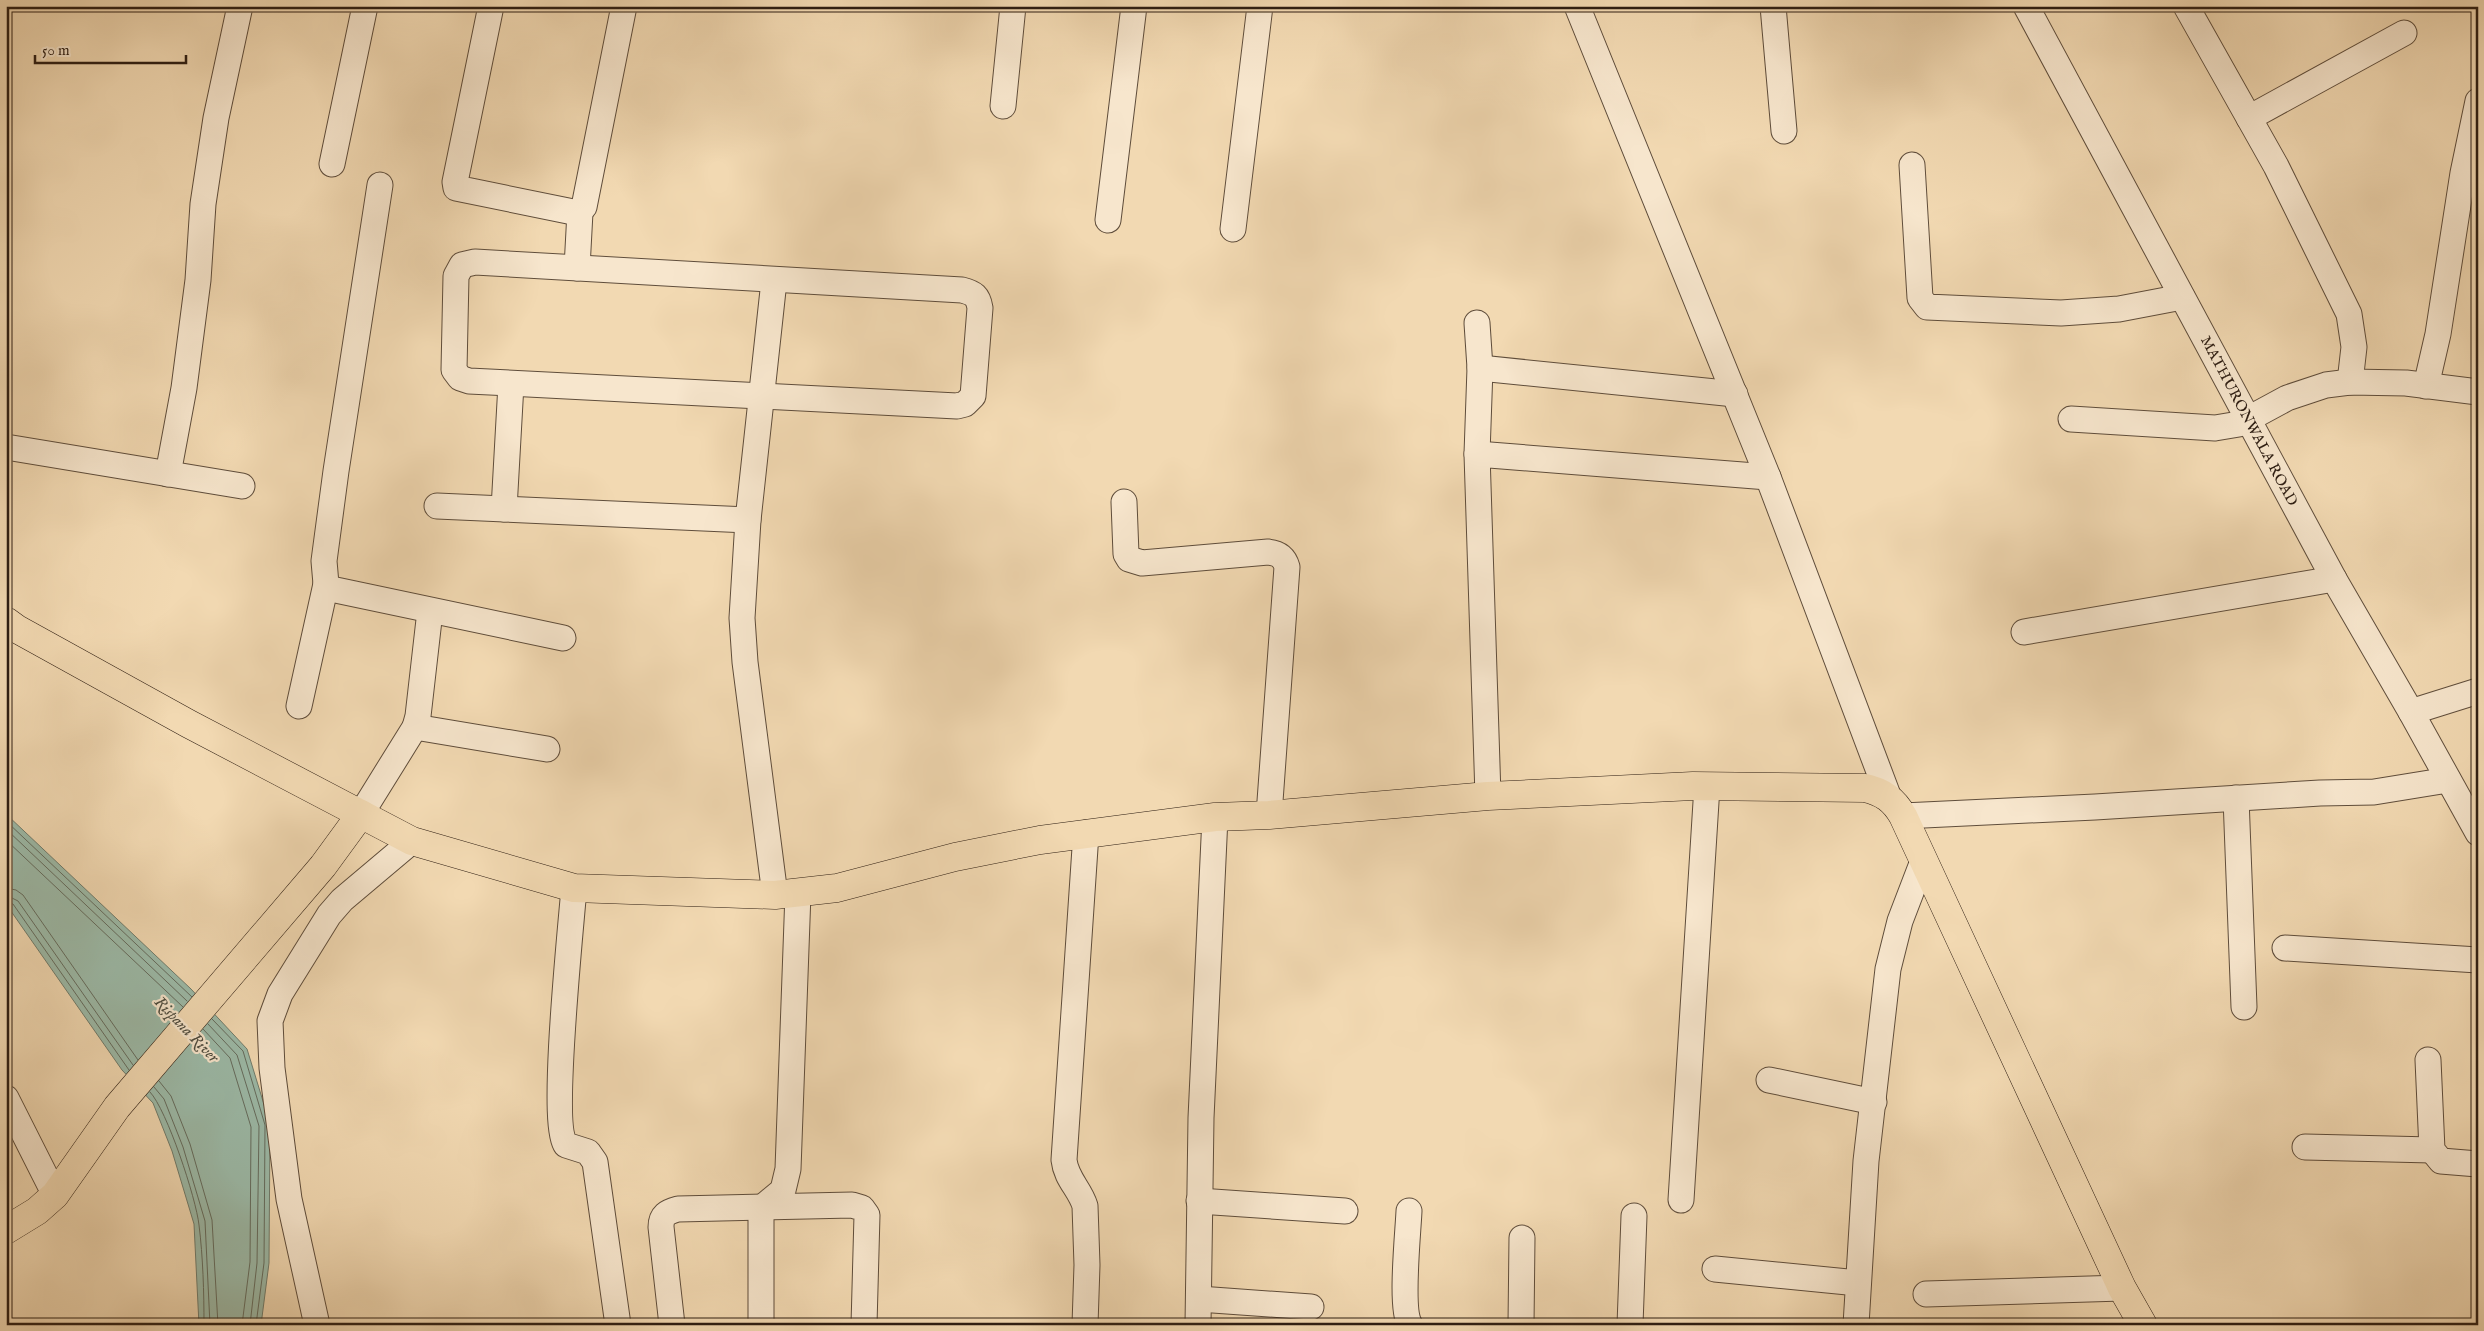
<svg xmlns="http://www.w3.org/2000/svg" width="2484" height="1331" font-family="'IM FELL English',serif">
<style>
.water{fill:#9cbaa8;stroke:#707c6c}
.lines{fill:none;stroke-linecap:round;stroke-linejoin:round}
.shore{stroke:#656c5e;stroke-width:1}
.minor-casing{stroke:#5f4d3b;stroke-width:27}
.major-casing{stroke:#2e1e13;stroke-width:29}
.minor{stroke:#f7e6cd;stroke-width:25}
.major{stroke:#f2d9b2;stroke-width:28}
.labels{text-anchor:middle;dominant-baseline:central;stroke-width:4.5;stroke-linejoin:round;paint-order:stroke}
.street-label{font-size:15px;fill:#2e1e13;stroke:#f7e6cd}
.water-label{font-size:16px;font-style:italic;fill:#4f4d40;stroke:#f7e6cd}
</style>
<rect width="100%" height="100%" fill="#f2d9b2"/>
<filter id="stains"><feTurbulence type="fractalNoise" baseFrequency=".004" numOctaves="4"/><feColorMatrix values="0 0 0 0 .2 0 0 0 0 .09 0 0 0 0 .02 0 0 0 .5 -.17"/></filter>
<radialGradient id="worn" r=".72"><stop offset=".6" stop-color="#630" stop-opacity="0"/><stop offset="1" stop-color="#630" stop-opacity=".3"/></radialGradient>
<polygon class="water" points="6,814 191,989 247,1049 270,1124 269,1263 261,1325 199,1325 194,1224 172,1151 153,1103 122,1070 6,904"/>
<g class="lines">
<g class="shore">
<polyline points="6,821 192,997"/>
<polyline points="6,829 187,1001"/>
<polyline points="6,840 183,1007"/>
<polyline points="6,888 16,890 23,895 138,1060"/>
<polyline points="6,895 18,901 133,1065"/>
<polyline points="6,902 13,904 129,1070"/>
<polyline points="212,1019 243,1051 265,1125 264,1263 256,1325"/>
<polyline points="208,1024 237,1055 259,1126 257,1263 250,1325"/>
<polyline points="203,1029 230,1058 251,1127 250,1262 242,1325"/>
<polyline points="159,1081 171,1096 190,1144 212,1220 218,1325"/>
<polyline points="154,1087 164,1099 183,1147 205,1221 210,1325"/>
<path d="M150,1092c17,18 46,106 49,133 4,32 5,67 5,100"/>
</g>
<defs>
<g id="minor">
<polyline points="491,6 455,182 456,188 578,213 584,207 624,6"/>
<polyline points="1577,6 1768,477 1889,798"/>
<polyline points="1773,6 1784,131"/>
<polyline points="2026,6 2334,579 2411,712 2478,833"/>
<polyline points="2186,6 2276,166 2349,314 2354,347 2350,382"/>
<polyline points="1003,106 1013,6"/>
<polyline points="2249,118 2404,33"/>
<polyline points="332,164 365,6"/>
<polyline points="1912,165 1920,298 1927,307 2061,313 2119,309 2182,297"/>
<polyline points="380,185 336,471 324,561 326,584 331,589 563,638"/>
<polyline points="1108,220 1134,6"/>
<polyline points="1233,229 1260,6"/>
<path d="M475,262l487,28c12,3 16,6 18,18l-7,88 -8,8 -8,2 -488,-25 -9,-3 -6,-8 2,-94 6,-11z"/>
<polyline points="577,268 580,212"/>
<polyline points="774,281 748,520 742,618 745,662 775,895"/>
<polyline points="1477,323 1480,368 1477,454"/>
<polyline points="1480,368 1735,394"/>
<polyline points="2426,386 2438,334 2463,173 2478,101"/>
<polyline points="2071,419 2215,428 2239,424 2287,398 2326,385 2350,382 2406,383 2478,392"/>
<polyline points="6,447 242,486"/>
<polyline points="168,474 184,388 198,280 203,204 216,118 240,6"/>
<path d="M1124,502l2,52 3,5 13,4 126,-11c10,1 16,4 19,15l-18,248"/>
<polyline points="437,506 748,520"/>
<polyline points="504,509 511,384"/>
<polyline points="2024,632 2334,579"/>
<polyline points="299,706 326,584"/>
<polyline points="2411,712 2478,691"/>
<polyline points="415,727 547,749"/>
<polyline points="1488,796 1477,454 1768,477"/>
<polyline points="2236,798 2244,1007"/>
<polyline points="361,814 415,727 418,716 430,611"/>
<polyline points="1903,816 2095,807 2320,793 2374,792 2448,780"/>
<path d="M574,888c-3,38 -24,237 -8,257l22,7 7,10 23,163"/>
<polyline points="2285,948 2478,960"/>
<polyline points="2428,1060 2432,1150 2441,1161 2478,1164"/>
<polyline points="1769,1080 1874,1102"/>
<polyline points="6,1098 55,1195"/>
<polyline points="2305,1147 2432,1150"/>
<polyline points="1681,1200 1707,786"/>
<polyline points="1199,1201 1345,1211"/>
<path d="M1409,1211c-1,23 -9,98 1,114"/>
<polyline points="1715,1269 1858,1283"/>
<polyline points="1926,1294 2122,1288"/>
<polyline points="1199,1299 1311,1307"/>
<polyline points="317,1325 289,1199 272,1068 270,1021 280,994 329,915 342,900 412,841"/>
<path d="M672,1325l-11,-98c0,-12 6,-15 17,-18l174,-4 10,3 5,7 -3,110"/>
<polyline points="761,1325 761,1215 765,1205 783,1190 788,1169 798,893"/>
<path d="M1085,1325l2,-60 -2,-59c-5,-17 -19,-27 -21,-46l22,-327"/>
<polyline points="1198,1325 1201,1118 1215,817"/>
<polyline points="1521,1325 1522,1238"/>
<polyline points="1630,1325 1634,1216"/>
<polyline points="1856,1325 1866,1161 1888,969 1900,921 1923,861"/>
</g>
<g id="major">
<path d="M6,621l11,8 172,95 223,117 162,47 201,7 62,-7 118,-31 85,-17 175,-23 54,-2 219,-19 205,-10 172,2c18,4 29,12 38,28l219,472 21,37"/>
<polyline points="6,1230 37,1211 55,1195 117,1107 323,866 361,814"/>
</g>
</defs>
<use href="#minor" class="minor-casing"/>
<use href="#major" class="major-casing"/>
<use href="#minor" class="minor"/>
<use href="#major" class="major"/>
</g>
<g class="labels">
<g class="street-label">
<text transform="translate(2249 421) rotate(62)">MATHURONWALA ROAD</text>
</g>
<g class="water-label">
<text transform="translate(186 1030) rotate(46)">Rispana River</text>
</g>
</g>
<rect width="2484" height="1331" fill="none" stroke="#f2d9b2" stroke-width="25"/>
<rect x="8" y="8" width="2469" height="1316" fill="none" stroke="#2e1e13" stroke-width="2.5"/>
<rect x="12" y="12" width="2459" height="1306" fill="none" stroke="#2e1e13"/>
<path d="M35 55v8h151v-8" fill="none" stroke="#2e1e13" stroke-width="2.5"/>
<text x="42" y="55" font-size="15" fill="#2e1e13" stroke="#f7e6cd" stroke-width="4" paint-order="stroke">50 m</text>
<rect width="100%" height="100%" filter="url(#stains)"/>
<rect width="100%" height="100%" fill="url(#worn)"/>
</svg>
